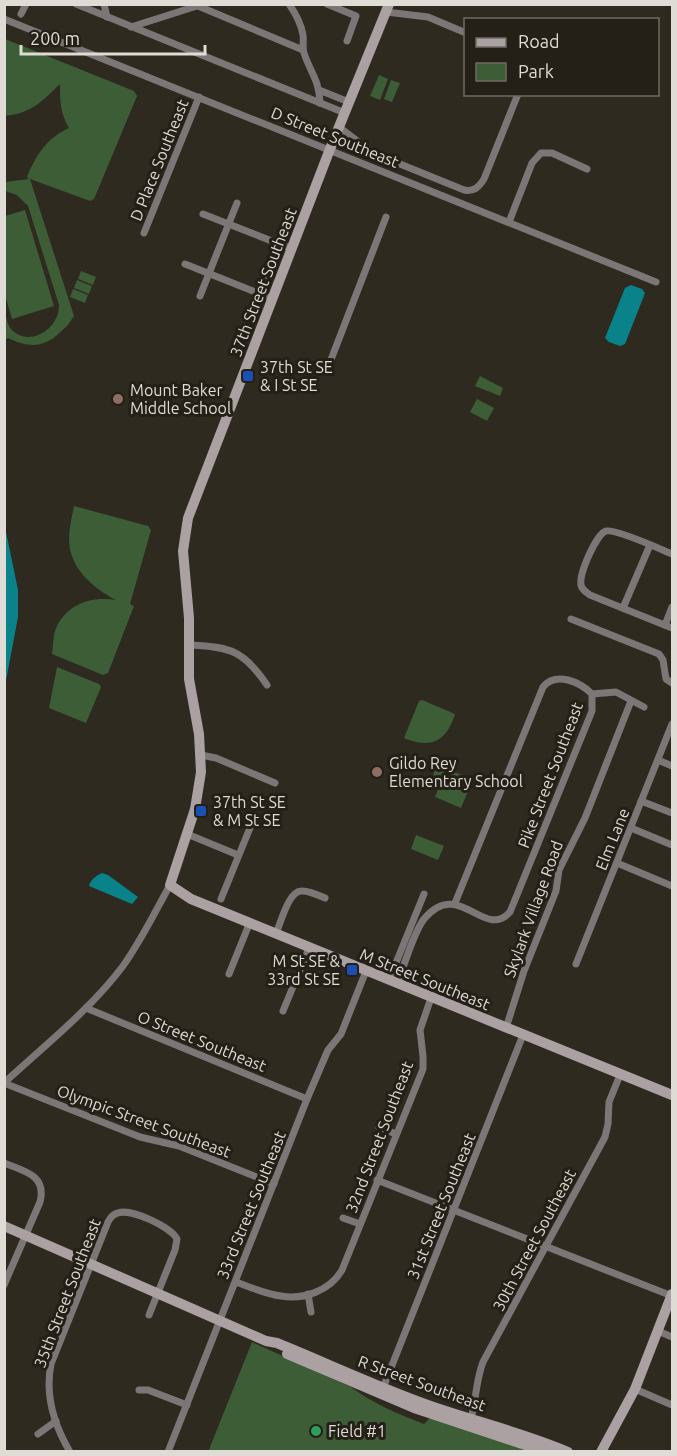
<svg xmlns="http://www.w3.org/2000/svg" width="677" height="1456" font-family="Ubuntu,sans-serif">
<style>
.green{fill:#3c5d35}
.water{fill:#09828a}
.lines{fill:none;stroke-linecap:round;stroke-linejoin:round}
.street{stroke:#7c7677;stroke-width:7}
.secondary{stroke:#aba0a2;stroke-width:10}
.transit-dot{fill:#1a4fb4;stroke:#242017;stroke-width:2}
.education-dot{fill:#8d6e63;stroke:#242017;stroke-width:2}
.leisure-dot{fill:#2e9e5b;stroke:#242017;stroke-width:2}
.labels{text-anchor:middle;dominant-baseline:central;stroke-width:6;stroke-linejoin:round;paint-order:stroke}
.street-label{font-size:16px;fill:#dfdcd6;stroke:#242017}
.poi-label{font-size:16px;fill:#dfdcd6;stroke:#242017;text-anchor:start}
</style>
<rect width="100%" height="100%" fill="#2e2a20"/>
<g class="green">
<path d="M5,39l129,52 3,5 -43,103 -4,2 -60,-22 44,137 -7,10c-4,3 -7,7 -11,10 -16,13 -31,10 -48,2l-3,2v-28c1,4 2,10 4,14 14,23 50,7 50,-21l-31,-99 -11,-11 -12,-4v-9l24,-3 -2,-2c9,-22 20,-39 42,-49 -9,-15 -9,-28 -9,-44 -19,18 -28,29 -55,32z"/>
<polygon points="379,75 388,79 380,100 370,96"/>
<polygon points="391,80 400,83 392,102 384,99"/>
<polygon points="25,210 54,306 12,319 5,295 5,216"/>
<polygon points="81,271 96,277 93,285 78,279"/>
<polygon points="77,280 92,286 89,294 74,288"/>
<polygon points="73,289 88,295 85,303 70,297"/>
<polygon points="480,376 503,388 500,396 475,386"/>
<polygon points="477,399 494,408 487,421 470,412"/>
<path d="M74,506l74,20 3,4 -21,74 4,2 -26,67 -5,2 -51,-21c1,-7 1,-16 3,-23 10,-27 36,-35 61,-31 -23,-12 -47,-32 -47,-61 0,-11 3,-22 5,-33z"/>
<polygon points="57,667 99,684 101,687 86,723 49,708"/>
<path d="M422,700l33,14c-9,28 -24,35 -51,24l15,-37z"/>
<polygon points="435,765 473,779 461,808 435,797 441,782 433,778"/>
<polygon points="416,835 444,846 438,860 411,849"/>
<path d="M252,1342l99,45c22,17 48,27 73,37l6,-6 102,34h-324z"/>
</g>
<g class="water">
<polygon points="631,285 642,289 645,293 625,344 620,346 609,342 605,338 625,288"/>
<polygon points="5,527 18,590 18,617 5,686"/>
<path d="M102,873l6,2 30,22 -6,7 -43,-18c1,-6 8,-11 13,-13z"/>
</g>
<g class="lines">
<g class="street">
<polyline points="76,4 345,113"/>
<polyline points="104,4 107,17"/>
<path d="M289,4c7,10 12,19 14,31 1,6 -1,12 1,18 7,21 15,26 16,50"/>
<polyline points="327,4 356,16 347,41"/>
<polyline points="198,6 303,50"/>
<polyline points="386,12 428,17 466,33"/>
<polyline points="21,14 26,4"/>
<polyline points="4,19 656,282"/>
<polyline points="131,27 200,5"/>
<polyline points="319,90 349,102"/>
<path d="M339,127l34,26 91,37c10,2 15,-3 20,-11l34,-85"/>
<polyline points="203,214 292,249"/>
<polyline points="509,222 532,163 541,153 552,153 587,169"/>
<polyline points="144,233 199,97"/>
<polyline points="185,264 273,299"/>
<polyline points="200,296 237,203"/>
<polyline points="250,312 286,222"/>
<polyline points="327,370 386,217"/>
<path d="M672,554c-12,-5 -55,-25 -66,-23 -10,3 -27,43 -25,54 1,5 5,7 9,10l82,33"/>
<polyline points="623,608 650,545"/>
<polyline points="571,619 659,654 663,660 666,679 672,683"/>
<polyline points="665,625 672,607"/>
<path d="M191,645c40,2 53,6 76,40"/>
<polyline points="592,694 616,692 644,707"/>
<polyline points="201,755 216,758 275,783"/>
<polyline points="658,760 672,766"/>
<polyline points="641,801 672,813"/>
<polyline points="631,828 672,845"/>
<polyline points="187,834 238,855"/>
<polyline points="617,863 672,886"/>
<polyline points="221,899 252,823"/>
<path d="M276,933c5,-10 12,-41 25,-42 7,-1 17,4 24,7"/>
<polyline points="576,964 672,724"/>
<polyline points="229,974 250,922"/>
<polyline points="389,980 424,894"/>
<path d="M397,984c7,-17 16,-51 27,-65 35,-42 60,22 86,-7l82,-201v-17c-12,-12 -36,-23 -49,-7l-88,216"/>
<polyline points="86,1008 307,1099"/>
<polyline points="283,1011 309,948"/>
<polyline points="506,1028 524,971 556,891 559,870 585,818 631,701"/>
<polyline points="4,1083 140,1137 179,1146 274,1184"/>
<path d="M4,1083c41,-38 86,-73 119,-117 18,-25 32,-54 47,-81"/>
<polyline points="379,1127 396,1134"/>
<path d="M4,1163c20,8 43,12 36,39l-36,83"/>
<polyline points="377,1180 672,1296"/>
<polyline points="343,1218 360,1224"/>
<path d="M236,1282c14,5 29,12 45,14 22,4 49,-5 61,-26l81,-201v-13l-3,-26 11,-32"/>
<polyline points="308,1294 311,1312"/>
<polyline points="658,1331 672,1337"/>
<polyline points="383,1388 523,1035"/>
<polyline points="635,1389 672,1405"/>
<polyline points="139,1390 148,1390 187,1405"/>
<path d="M471,1419c5,-19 5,-39 12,-57l122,-225 3,-13 1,-22 11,-27"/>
<polyline points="38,1434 56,1421"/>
<path d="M70,1452c-16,-27 -25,-58 -19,-88l57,-142c2,-4 5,-8 10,-9 13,-5 53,14 59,26l-2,11 -26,65"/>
<polyline points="168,1452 307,1099 328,1050 341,1034 366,971"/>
</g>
<g class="secondary">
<polyline points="389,4 330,149 188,518 183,551 189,618 189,679 199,734 201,772 195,809 170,885 191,899 672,1095"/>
<path d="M4,1226l262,115 11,2c49,20 98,43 148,61 47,17 97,28 143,48"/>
<polyline points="287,1354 414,1408 546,1452"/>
<polyline points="601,1452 635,1389 672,1294"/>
</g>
</g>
<g class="transit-dot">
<rect x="242" y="370" width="12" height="12" rx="3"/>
<rect x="195" y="805" width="12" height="12" rx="3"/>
<rect x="346" y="964" width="12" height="12" rx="3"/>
</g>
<g class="education-dot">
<circle cx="118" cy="399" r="6"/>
<circle cx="377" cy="772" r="6"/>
</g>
<circle class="leisure-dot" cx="316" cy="1431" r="6"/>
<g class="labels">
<g class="street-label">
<text transform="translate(335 137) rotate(22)">D Street Southeast</text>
<text transform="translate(159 160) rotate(-68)">D Place Southeast</text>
<text transform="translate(263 282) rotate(-69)">37th Street Southeast</text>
<text transform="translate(550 775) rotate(-69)">Pike Street Southeast</text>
<text transform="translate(612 839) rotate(-68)">Elm Lane</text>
<text transform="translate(533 909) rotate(-70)">Skylark Village Road</text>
<text transform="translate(425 979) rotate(22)">M Street Southeast</text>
<text transform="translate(202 1041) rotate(22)">O Street Southeast</text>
<text transform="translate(144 1121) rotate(20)">Olympic Street Southeast</text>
<text transform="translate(379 1137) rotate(-69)">32nd Street Southeast</text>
<text transform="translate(251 1205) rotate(-68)">33rd Street Southeast</text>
<text transform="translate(441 1206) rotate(-68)">31st Street Southeast</text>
<text transform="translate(534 1240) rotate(-62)">30th Street Southeast</text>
<text transform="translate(67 1293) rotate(-69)">35th Street Southeast</text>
<text transform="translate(422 1383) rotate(20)">R Street Southeast</text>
</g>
<g class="poi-label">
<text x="260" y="367">37th St SE<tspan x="260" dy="18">&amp; I St SE</tspan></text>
<text x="130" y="390">Mount Baker<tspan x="130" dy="18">Middle School</tspan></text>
<text x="389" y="763">Gildo Rey<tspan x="389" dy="18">Elementary School</tspan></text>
<text x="213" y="802">37th St SE<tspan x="213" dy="18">&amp; M St SE</tspan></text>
<text x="340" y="961" text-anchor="end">M St SE &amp;<tspan x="340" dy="18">33rd St SE</tspan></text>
<text x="328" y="1431">Field #1</text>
</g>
</g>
<rect width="677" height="1456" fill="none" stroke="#dfdcd6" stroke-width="12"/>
<rect x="464" y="18" width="195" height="78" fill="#242017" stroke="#6f6b63" stroke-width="1.5"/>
<rect x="476" y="38" width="30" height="9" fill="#aba0a2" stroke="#6f6b63" stroke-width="1.5"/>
<text x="518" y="48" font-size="18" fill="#dfdcd6">Road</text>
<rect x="476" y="63" width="30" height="18" fill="#3c5d35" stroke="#6f6b63" stroke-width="1.5"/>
<text x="518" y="78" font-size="18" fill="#dfdcd6">Park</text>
<path d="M21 45v9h184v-9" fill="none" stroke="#dfdcd6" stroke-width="3"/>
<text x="30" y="45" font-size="18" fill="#dfdcd6" stroke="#242017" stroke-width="4.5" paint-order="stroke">200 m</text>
</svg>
